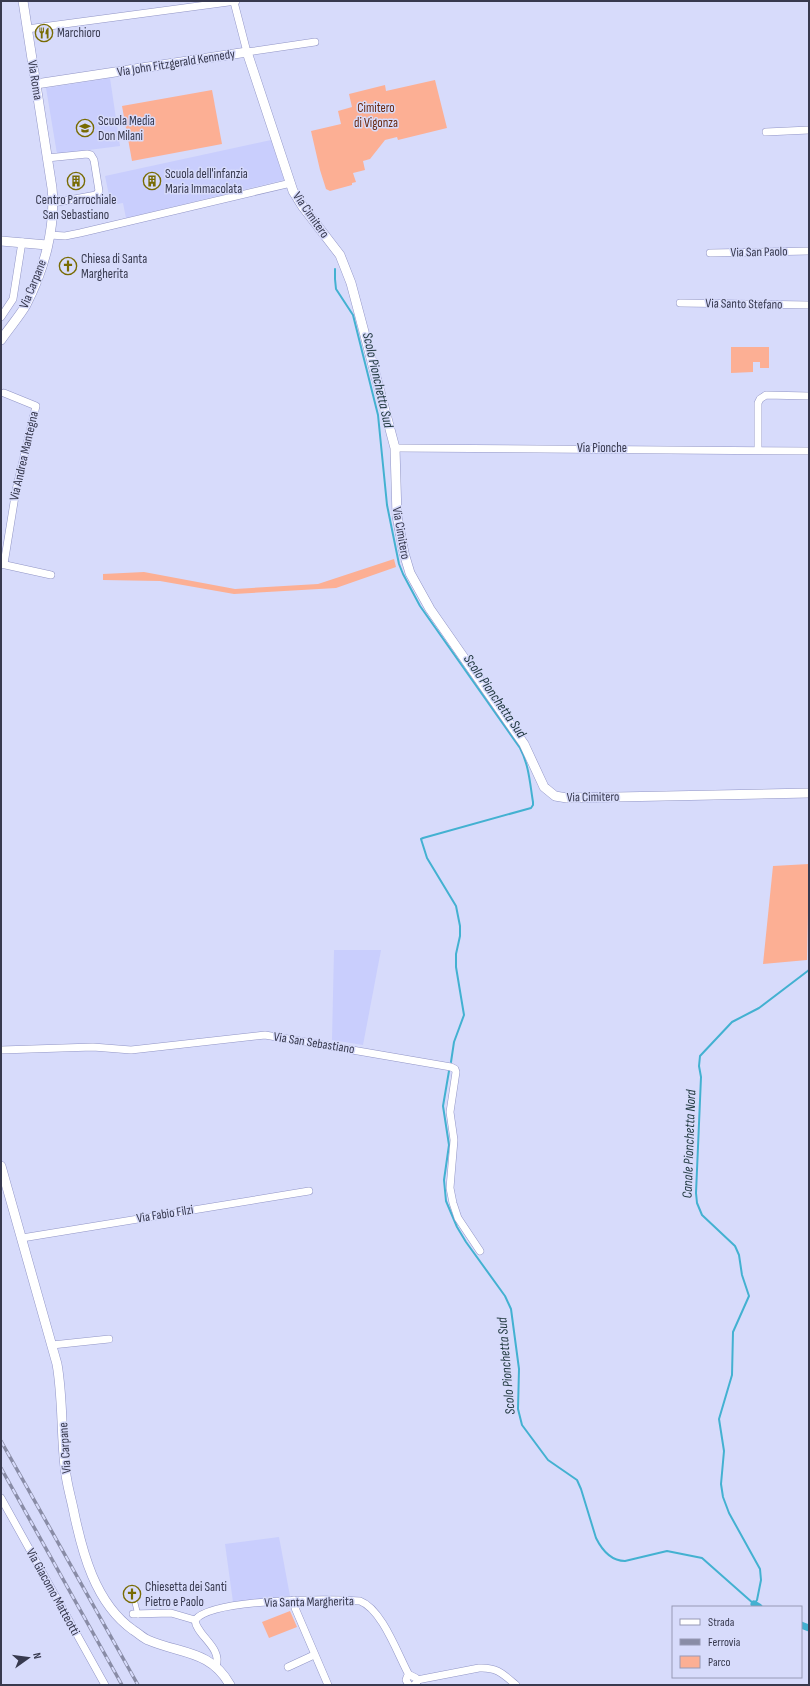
<svg xmlns="http://www.w3.org/2000/svg" width="810" height="1686" font-family="'Sofia Sans Condensed',sans-serif">
<style>
.built{fill:#c9cefd}
.green{fill:#fcaf94}
.lines{fill:none;stroke-linecap:round;stroke-linejoin:round}
.stream{stroke:#43b1d1;stroke-width:2}
.canal{stroke:#43b1d1;stroke-width:7}
.pedestrian-casing{stroke:#9195c6;stroke-width:6}
.minor-casing{stroke:#9195c6;stroke-width:8}
.tertiary-casing{stroke:#9195c6;stroke-width:10}
.pedestrian{stroke:#fff;stroke-width:5}
.minor{stroke:#fff;stroke-width:7}
.tertiary{stroke:#fff;stroke-width:9}
.rail-casing{stroke:#898ca6;stroke-width:3.5}
.rail{stroke:#d7dbfb;stroke-width:2;stroke-dasharray:6;stroke-linecap:butt}
.labels{text-anchor:middle;dominant-baseline:central;stroke-width:3;stroke-linejoin:round;paint-order:stroke}
.poi-label{font-size:13px;fill:#37394e;stroke:#d7dbfb;text-anchor:start}
.street-label{font-size:13px;fill:#37394e;stroke:#d7dbfb}
.park-label{font-size:13px;fill:#692910;stroke:#d7dbfb}
.water-label{font-size:14px;font-style:italic;fill:#20383f;stroke:#d7dbfb}
</style>
<rect width="100%" height="100%" fill="#d7dbfb"/>
<g class="built">
<polygon points="110,78 120,146 57,154 46,88"/>
<polygon points="271,140 284,180 126,218 123,203 111,205 105,176"/>
<polygon points="334,950 381,950 363,1045 332,1040"/>
<polygon points="279,1537 290,1596 233,1602 225,1544"/>
</g>
<g class="green">
<polygon points="435,80 447,128 398,140 397,137 385,140 370,159 363,161 365,170 353,173 356,182 352,183 352,185 330,191 326,189 320,170 311,131 341,124 338,111 352,107 349,94 385,85 386,91"/>
<polygon points="212,90 222,144 132,161 122,106"/>
<polygon points="731,347 769,347 769,368 760,368 760,362 753,362 753,372 731,373"/>
<polygon points="394,559 396,567 336,588 234,594 160,581 103,580 103,574 144,572 235,589 318,584"/>
<polygon points="809,864 807,960 763,964 773,866"/>
<polygon points="290,1611 297,1627 269,1638 262,1622"/>
</g>
<g class="lines">
<g class="stream">
<path d="M335,269v10l1,10 17,26 25,100 9,90 12,59 4,10 17,32 100,142c9,17 10,36 13,54v3l-2,3 -108,30 -2,1 6,19 29,48 4,20v10l-4,18v13l8,48 -10,27 -3,20"/>
<path d="M449,1071l-6,35 6,39 -5,35 2,21 11,26 9,15 39,54 6,13 8,60 -1,40 4,16 26,35 29,20 4,9 15,49c6,12 15,23 29,23l42,-10 35,7 52,46 3,-4 4,-20 -1,-11 -31,-56 -6,-16 -2,-13 3,-33 -5,-32 13,-44 1,-43 16,-36 -7,-21 -3,-20 -4,-9 -33,-31 -5,-12 -1,-10 5,-116 -2,-11 1,-10 32,-34 27,-14 50,-38"/>
</g>
<g class="canal">
<polyline points="754,1604 759,1607"/>
<polyline points="801,1625 809,1628"/>
</g>
<defs>
<polyline id="pedestrian" points="135,1603 138,1615"/>
<g id="minor">
<polyline points="234,2 247,52 315,42"/>
<polyline points="27,29 236,1"/>
<polyline points="766,132 809,130"/>
<polyline points="47,158 87,154 91,155 94,160 99,191 96,195 53,203"/>
<polyline points="50,235 65,236 80,233 291,183"/>
<polyline points="710,253 809,251"/>
<polyline points="680,303 809,305"/>
<polyline points="1,317 13,299 22,242"/>
<polyline points="4,393 36,406 16,490 4,564"/>
<polyline points="395,448 809,451"/>
<polyline points="758,449 758,403 760,399 766,395 809,396"/>
<polyline points="1,564 51,575"/>
<polyline points="1,1050 93,1047 131,1050 265,1035 451,1067 455,1069 456,1072 450,1112 454,1140 450,1188 453,1203 458,1218 480,1251"/>
<polyline points="22,1238 309,1191"/>
<polyline points="52,1345 109,1339"/>
<polyline points="1,1498 105,1685"/>
<polyline points="294,1600 295,1608 328,1685"/>
<polyline points="133,1614 171,1613 195,1620"/>
<path d="M195,1620c18,-22 136,-21 165,-19 22,8 38,54 49,74"/>
<path d="M195,1620c1,15 28,28 21,46"/>
<polyline points="288,1667 314,1655"/>
<path d="M417,1680l62,-12c18,-1 24,6 37,17"/>
<polyline points="409,1685 406,1680 407,1677 410,1675 416,1678 417,1682 414,1685"/>
</g>
<g id="tertiary">
<polyline points="36,84 247,52 293,191 303,207 340,255 351,283 395,448 397,516 404,553 410,573 430,609 524,744 544,787 555,796 567,798 809,793"/>
<polyline points="1,241 47,245"/>
<path d="M1,340c8,-12 18,-23 25,-35 18,-35 30,-78 26,-117l-29,-187"/>
<path d="M1,1166l56,198c6,34 4,68 8,103 1,14 5,27 8,41 9,44 22,95 60,122 5,3 10,8 15,10 32,14 63,10 82,45"/>
</g>
</defs>
<use href="#pedestrian" class="pedestrian-casing"/>
<use href="#minor" class="minor-casing"/>
<use href="#tertiary" class="tertiary-casing"/>
<use href="#pedestrian" class="pedestrian"/>
<use href="#minor" class="minor"/>
<use href="#tertiary" class="tertiary"/>
<defs>
<g id="rail">
<polyline points="1,1441 138,1685"/>
<polyline points="1,1468 122,1685"/>
</g>
</defs>
<use href="#rail" class="rail-casing"/>
<use href="#rail" class="rail"/>
</g>
<defs>
<symbol id="restaurant-ring" viewBox="-11 -11 22 22"><circle r="9.5" fill="#d7dbfb" stroke="#786b03" stroke-width="1.5"/><path d="M-5-6h1v4h1v-4h1v4h1v-4h1v5L-1.5 .5V6h-2V.5L-5-1ZM5-6V6H3V1.5H1.5Q1.5-4 5-6Z" fill="#786b03"/></symbol>
<symbol id="school-ring" viewBox="-11 -11 22 22"><circle r="9.5" fill="#d7dbfb" stroke="#786b03" stroke-width="1.5"/><path d="M0-5L7-2L0 1L-7-2ZM-4 1L0 2.5L4 1V4Q0 6-4 4Z" fill="#786b03"/></symbol>
<symbol id="building-ring" viewBox="-11 -11 22 22"><circle r="9.5" fill="#d7dbfb" stroke="#786b03" stroke-width="1.5"/><path d="M-4-6H4V6H1V3H-1V6H-4ZM-2.5-4.3h1.7v1.8h-1.7ZM.8-4.3h1.7v1.8H.8ZM-2.5-1h1.7V.8h-1.7ZM.8-1h1.7V.8H.8Z" fill="#786b03"/></symbol>
<symbol id="church-ring" viewBox="-11 -11 22 22"><circle r="9.5" fill="#d7dbfb" stroke="#786b03" stroke-width="1.5"/><path d="M-1.2-6h2.4v3.5h3.3v2.4h-3.3V6h-2.4V-.1h-3.3v-2.4h3.3Z" fill="#786b03"/></symbol>
</defs>
<g fill-rule="evenodd">
<use href="#restaurant-ring" x="34" y="23" width="20" height="20"/>
<use href="#school-ring" x="75" y="118" width="20" height="20"/>
<use href="#building-ring" x="66" y="171" width="20" height="20"/>
<use href="#building-ring" x="142" y="171" width="20" height="20"/>
<use href="#church-ring" x="58" y="256" width="20" height="20"/>
<use href="#church-ring" x="122" y="1584" width="20" height="20"/>
</g>
<g class="labels">
<g class="poi-label">
<text x="57" y="33">Marchioro</text>
<text x="98" y="121">Scuola Media<tspan x="98" dy="15">Don Milani</tspan></text>
<text x="165" y="174">Scuola dell'infanzia<tspan x="165" dy="15">Maria Immacolata</tspan></text>
<text x="76" y="200" text-anchor="middle">Centro Parrochiale<tspan x="76" dy="15">San Sebastiano</tspan></text>
<text x="81" y="259">Chiesa di Santa<tspan x="81" dy="15">Margherita</tspan></text>
<text x="145" y="1587">Chiesetta dei Santi<tspan x="145" dy="15">Pietro e Paolo</tspan></text>
</g>
<g class="street-label">
<text transform="translate(176 63) rotate(-9)">Via John Fitzgerald Kennedy</text>
<text transform="translate(35 80) rotate(81)">Via Roma</text>
<text transform="translate(311 215) rotate(55)">Via Cimitero</text>
<text transform="translate(759 252) rotate(-1)">Via San Paolo</text>
<text transform="translate(33 284) rotate(-68)">Via Carpane</text>
<text transform="translate(744 304) rotate(1)">Via Santo Stefano</text>
<text x="602" y="448">Via Pionche</text>
<text transform="translate(24 456) rotate(-77)">Via Andrea Mantegna</text>
<text transform="translate(401 533) rotate(80)">Via Cimitero</text>
<text transform="translate(593 797) rotate(-1)">Via Cimitero</text>
<text transform="translate(314 1043) rotate(9)">Via San Sebastiano</text>
<text transform="translate(165 1214) rotate(-9)">Via Fabio Filzi</text>
<text transform="translate(65 1448) rotate(-94)">Via Carpane</text>
<text transform="translate(53 1592) rotate(61)">Via Giacomo Matteotti</text>
<text transform="translate(309 1602) rotate(-1)">Via Santa Margherita</text>
</g>
<g class="park-label">
<text x="376" y="108">Cimitero<tspan x="376" dy="15">di Vigonza</tspan></text>
</g>
<g class="water-label">
<text transform="translate(378 380) rotate(77)">Scolo Pionchetta Sud</text>
<text transform="translate(495 696) rotate(55)">Scolo Pionchetta Sud</text>
<text transform="translate(689 1144) rotate(-88)">Canale Pionchetta Nord</text>
<text transform="translate(506 1366) rotate(-95)">Scolo Pionchetta Sud</text>
</g>
</g>
<rect width="810" height="1686" fill="none" stroke="#37394e" stroke-width="4"/>
<rect x="672" y="1606" width="130" height="72" fill="#d7dbfb" stroke="#979ab6"/>
<rect x="680" y="1619" width="20" height="6" fill="#ffffff" stroke="#979ab6"/>
<text x="708" y="1626" font-size="12" fill="#37394e">Strada</text>
<rect x="680" y="1639" width="20" height="6" fill="#898ca6" stroke="#979ab6"/>
<text x="708" y="1646" font-size="12" fill="#37394e">Ferrovia</text>
<rect x="680" y="1656" width="20" height="12" fill="#fcaf94" stroke="#979ab6"/>
<text x="708" y="1666" font-size="12" fill="#37394e">Parco</text>
<g transform="translate(28 1658) rotate(76)" stroke="#d7dbfb" stroke-width="3" paint-order="stroke">
<path d="M0-3L7 15L0 10L-7 15Z" fill="#37394e"/>
<text y="-6" font-size="11" font-weight="bold" text-anchor="middle" fill="#37394e">N</text>
</g>
</svg>
